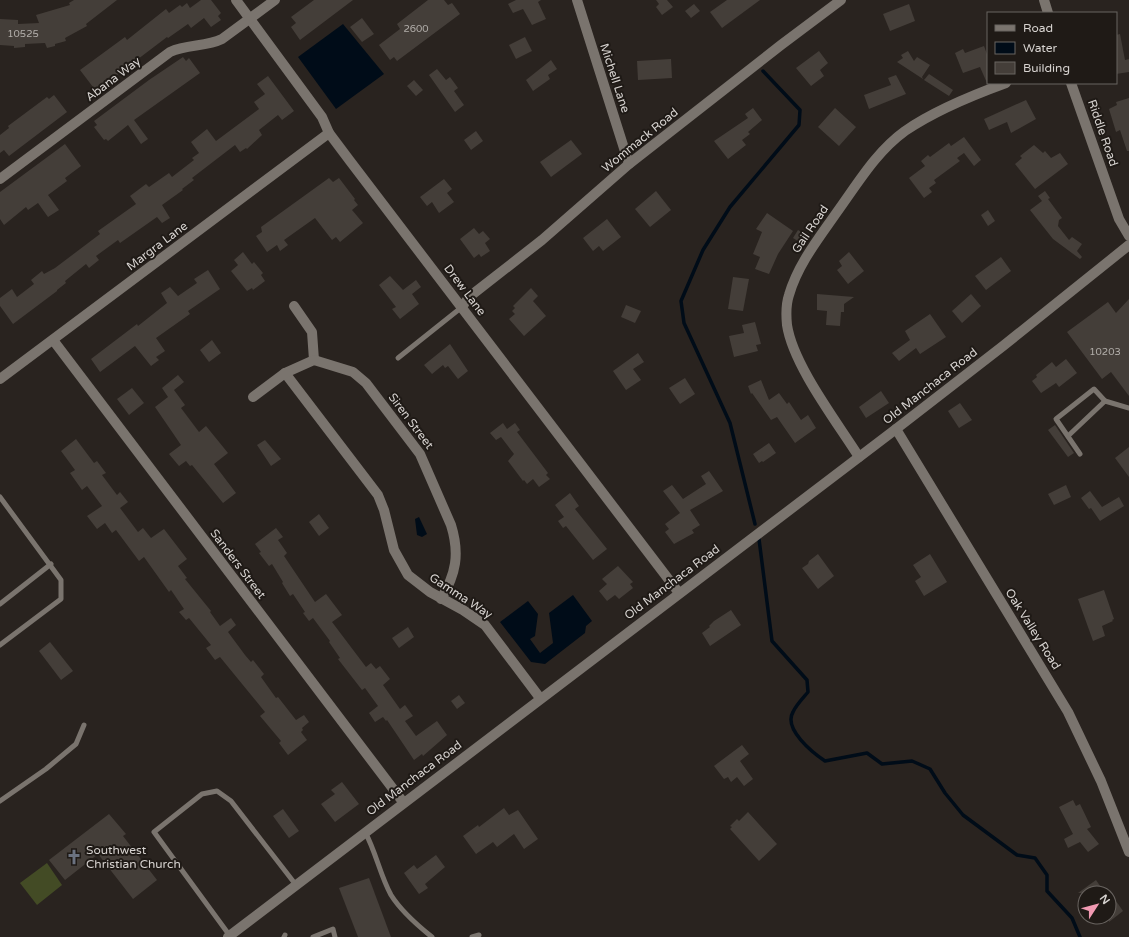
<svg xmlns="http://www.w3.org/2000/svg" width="1129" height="937" font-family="'Varela Round',sans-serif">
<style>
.green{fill:#434b25}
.water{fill:#000c18}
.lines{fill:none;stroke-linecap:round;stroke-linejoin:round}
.stream{stroke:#000c18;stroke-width:3.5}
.building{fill:#443e39}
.lane{stroke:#7a746e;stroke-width:5}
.street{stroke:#7a746e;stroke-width:10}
.secondary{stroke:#7a746e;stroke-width:10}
.labels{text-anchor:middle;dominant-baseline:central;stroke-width:4;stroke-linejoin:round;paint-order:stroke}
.number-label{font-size:10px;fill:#b2aeaa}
.street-label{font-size:12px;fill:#d7d3d0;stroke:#1f1a16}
.poi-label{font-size:12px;fill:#d7d3d0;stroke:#1f1a16;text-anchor:start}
</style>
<rect width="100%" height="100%" fill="#29231f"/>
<polygon class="green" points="47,863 62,885 37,905 20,883"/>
<g class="water">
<polygon points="343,24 384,74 336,109 298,57"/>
<polygon points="419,517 427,534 422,537 417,535 415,519"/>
<polygon points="573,595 592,621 586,626 585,633 545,664 531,662 500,622 528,601 538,614 535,636 530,639 540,653 553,643 549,613"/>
</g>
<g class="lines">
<g class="stream">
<polyline points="755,524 730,423 684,323 681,301 703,250 730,207 799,125 800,110 763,71"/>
<path d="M759,539l13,102 35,39 1,12c-5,6 -12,13 -15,20 -10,17 20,41 32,49l42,-8 15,11 30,-3 18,8 15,24 18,22 54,40 18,3 12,17v16l25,27 8,19"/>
</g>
</g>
<g class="building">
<polygon points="74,0 117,0 86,24 87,26 65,38 66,41 55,44 55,46 47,48 45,43 25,44 25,47 14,48 14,46 0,45 0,19 18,20 18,24 39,23 36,15 70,5 69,3"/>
<polygon points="201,0 211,0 221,13 218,16 221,20 211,27 204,18 191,28 188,24 168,38 167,37 96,91 80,70 125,37 127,40 166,9 169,13 180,5 182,7 187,3 190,8"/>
<polygon points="314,0 353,0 300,40 291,27 296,23 291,17"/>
<polygon points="428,0 444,0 448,5 452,3 460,14 397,61 394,57 390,60 379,45 400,29 397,24"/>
<polygon points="516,0 541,0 538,2 546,19 532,25 523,9 513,13 508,4"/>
<polygon points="656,0 667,0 673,7 662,15 656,7 659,4"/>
<polygon points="727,0 760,0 722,28 710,12"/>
<polygon points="694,4 700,11 691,18 685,11"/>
<polygon points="909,4 915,21 890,31 883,14"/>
<polygon points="362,18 374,34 362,42 350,27"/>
<polygon points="1120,34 1125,60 1129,59 1129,72 1116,74 1116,35"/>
<polygon points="525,37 532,51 516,59 509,45"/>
<polygon points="984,46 988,57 988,83 987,83 980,67 963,73 955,53 963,49 965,53"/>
<polygon points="819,51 828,63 820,70 824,76 811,86 796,68"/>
<polygon points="908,51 914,61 917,57 930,65 922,77 923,79 897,62 903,58 901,55"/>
<polygon points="183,57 186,61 189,58 200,73 134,120 148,139 141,144 128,125 108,141 106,139 104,140 94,127 97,125 94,121 149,80"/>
<polygon points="671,59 672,78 638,80 637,61"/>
<polygon points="551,60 557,69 548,75 550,79 533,91 526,80"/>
<polygon points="437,69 446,80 450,77 458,88 454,91 464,105 455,112 429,75"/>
<polygon points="929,74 953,90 949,96 924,80"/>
<polygon points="896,75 906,94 869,109 864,95 891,85 888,78"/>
<polygon points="268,76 294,111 282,120 278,115 259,130 262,135 247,149 246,148 240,152 235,145 192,178 194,180 182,189 183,190 162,205 170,218 162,223 157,217 120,243 118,240 96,256 99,260 89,268 86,264 65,281 66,283 57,290 57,291 13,324 0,306 0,298 12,289 17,297 34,284 31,280 42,271 44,274 55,268 100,234 98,231 136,204 130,196 146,184 149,187 169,173 172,177 194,160 192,158 199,153 191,142 207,129 216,141 259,109 254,102 265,94 257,84"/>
<polygon points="414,80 423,90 416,96 407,86"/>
<polygon points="54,95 67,112 9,156 4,150 0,153 0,135 9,128 8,126 47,97 49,99"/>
<polygon points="1129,98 1129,151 1127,151 1120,130 1116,132 1109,109 1117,105 1116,102"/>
<polygon points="1026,100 1036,119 1011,133 1007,122 989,130 984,119"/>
<polygon points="753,108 762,120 748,132 750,134 742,140 746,145 728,159 714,141 748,118 745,114"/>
<polygon points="835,108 856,127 839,146 818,127"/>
<polygon points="476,131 483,141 471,150 464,140"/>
<polygon points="964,137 981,160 974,166 964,153 957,158 960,161 934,180 936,183 929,188 932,192 924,198 909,178 925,166 921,161 928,155 930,157 949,143 951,146"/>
<polygon points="571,140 582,154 551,177 540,162"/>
<polygon points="65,144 81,166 65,178 67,181 48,195 59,210 48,217 38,203 28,210 26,207 4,225 0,219 0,192"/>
<polygon points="1034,145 1043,153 1045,151 1051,158 1060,153 1068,164 1035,189 1015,164 1022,158 1020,156"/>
<polygon points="329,178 333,182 339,178 355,199 354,200 358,205 352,210 363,223 340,242 336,237 332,240 315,218 284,240 288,245 280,251 277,245 267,252 256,236 262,232 261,227"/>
<polygon points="444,179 452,189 447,193 454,202 439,213 432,202 427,206 420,197"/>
<polygon points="656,191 671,210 650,227 635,209"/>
<polygon points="1045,191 1050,198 1048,199 1062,218 1059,220 1058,226 1069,240 1072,237 1082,244 1077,251 1082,257 1080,259 1053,239 1030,210 1042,201 1038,196"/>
<polygon points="988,210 995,221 988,226 981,215"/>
<polygon points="767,213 793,231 778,254 769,274 755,269 760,257 753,254 762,232 756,229"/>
<polygon points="607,219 621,237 603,251 599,246 593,251 583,238"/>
<polygon points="474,228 479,234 483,231 490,239 485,243 490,251 481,257 479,254 474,258 460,239"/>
<polygon points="798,230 806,235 801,243 793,238"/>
<polygon points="243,252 252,264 254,262 263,273 261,275 265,281 253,290 252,288 247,291 231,271 238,265 234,260"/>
<polygon points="849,252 864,271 848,284 837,270 842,266 839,261"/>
<polygon points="1001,257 1011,271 986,290 975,276"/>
<polygon points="208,270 220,289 188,311 190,314 156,338 165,351 156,357 159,360 151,366 135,346 100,372 91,359 137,324 138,326 167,303 161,293 170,287 178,296 197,283 194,279"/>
<polygon points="390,276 403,290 416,280 421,287 412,294 419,304 400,319 392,309 396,307 379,285"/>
<polygon points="733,277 749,279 743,311 728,309"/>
<polygon points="531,288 538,296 533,301 546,316 524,336 509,319 515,314 512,311 515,308 513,306"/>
<polygon points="817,294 854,297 844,304 844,312 841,312 840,326 826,325 827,311 817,310"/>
<polygon points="971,294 981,306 962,323 952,311"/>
<polygon points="1129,299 1129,396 1111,372 1102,379 1067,332 1108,302 1116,313"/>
<polygon points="626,305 641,311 635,323 621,317"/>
<polygon points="930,314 946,337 920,354 916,348 899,361 892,353 910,340 905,331"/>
<polygon points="755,322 761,344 756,345 758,351 734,357 729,336 744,333 742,325"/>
<polygon points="212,340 221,353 209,362 200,350"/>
<polygon points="450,344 468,371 458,379 448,366 445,368 443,365 432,374 424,365"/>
<polygon points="638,353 644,362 633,369 641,380 626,390 613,371"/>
<polygon points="1066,359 1077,373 1059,387 1056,383 1041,393 1032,381 1037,377 1036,375 1052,362 1056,367"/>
<polygon points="178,375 184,382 174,390 185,405 181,408 199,432 206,426 228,453 214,464 236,493 223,503 192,465 190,466 186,461 179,466 169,454 181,445 155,407 168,397 162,388"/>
<polygon points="685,378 695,394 680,404 669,388"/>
<polygon points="761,380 769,400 779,393 787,404 789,402 801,420 808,415 816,428 795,443 777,417 771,420 752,393 751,394 748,386"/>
<polygon points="132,388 144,403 129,415 117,399"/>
<polygon points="881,391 889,403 866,418 859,407"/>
<polygon points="960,403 972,420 959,428 948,411"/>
<polygon points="503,423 507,429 515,423 520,430 517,432 548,473 546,475 550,479 539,487 533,479 527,484 524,480 523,481 508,461 514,454 501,437 496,440 490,433"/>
<polygon points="1055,425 1074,453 1068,457 1048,430"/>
<polygon points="76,439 94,463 97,461 106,473 102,475 117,495 120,492 128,502 120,508 138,532 143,528 151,538 164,529 187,559 178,566 187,578 185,579 211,611 210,612 220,626 231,618 236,625 228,632 245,655 251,662 253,660 264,674 261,677 276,698 278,697 296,720 304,715 309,722 302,728 303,730 301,732 307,740 288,755 279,743 281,741 260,716 265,712 220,657 215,660 206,648 211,645 189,618 186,620 179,612 184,609 171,590 169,592 144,557 139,561 116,530 112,533 105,523 97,529 87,516 102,506 87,486 82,490 70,473 75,470 61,451"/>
<polygon points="265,440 281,459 271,466 257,445"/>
<polygon points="769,443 776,453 763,462 762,461 759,463 753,454"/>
<polygon points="1129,447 1129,477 1115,458"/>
<polygon points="709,471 723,491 690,510 700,525 692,530 694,533 674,544 665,532 669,529 665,524 680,513 663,491 672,485 683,499 706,484 701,476"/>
<polygon points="1066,485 1071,497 1054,505 1048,494"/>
<polygon points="1090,491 1102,507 1119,497 1124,506 1100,521 1091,508 1089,509 1081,498"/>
<polygon points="570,493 579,506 575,509 607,549 593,560 566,526 563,528 558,521 564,517 555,505"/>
<polygon points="319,514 329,528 319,536 309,522"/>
<polygon points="276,528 283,537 278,540 287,553 284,556 315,602 326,594 342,615 332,622 366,667 371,663 376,669 380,666 390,679 383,685 400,709 405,705 413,716 405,721 416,736 437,721 447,735 423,756 422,754 414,760 387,720 386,721 383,717 375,722 369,713 378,706 365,688 362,690 338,659 340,658 329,642 330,641 313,618 309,621 303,613 305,612 293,594 290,596 282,583 283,582 272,564 269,566 259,553 261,552 255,544"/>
<polygon points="818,554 834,576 818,589 802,568 808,564 809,561"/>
<polygon points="930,554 947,582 924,596 915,581 921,577 913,565"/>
<polygon points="618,566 633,582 630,584 633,588 619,599 615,595 607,601 599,591 607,584 602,579"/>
<polygon points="1104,590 1114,619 1112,620 1113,621 1102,626 1105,636 1093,641 1078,599"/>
<polygon points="731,610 741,625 710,646 702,633 710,627 709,626 714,621"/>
<polygon points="408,627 414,637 399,648 392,638"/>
<polygon points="50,642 73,671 61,680 39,651"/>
<polygon points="459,695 465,703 457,709 451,701"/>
<polygon points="742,745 749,754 740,761 753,779 744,786 737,777 731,782 728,777 724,779 714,766"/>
<polygon points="342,782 359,804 335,822 321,804 335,794 331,790"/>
<polygon points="1073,800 1076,806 1080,804 1091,827 1087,829 1099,844 1088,852 1080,842 1068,848 1064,839 1073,834 1059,807"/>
<polygon points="504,808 509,815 518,810 538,839 524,849 514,834 497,847 493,842 476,854 463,836 478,825 479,827"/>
<polygon points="283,809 299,831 289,838 273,816"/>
<polygon points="748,812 777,844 759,861 730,829 732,827 730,826 737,819 739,821"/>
<polygon points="109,814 126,834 123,836 157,880 133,899 98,854 65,880 49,860"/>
<polygon points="436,855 445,867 425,884 428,888 419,894 404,873 414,865 417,869"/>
<polygon points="369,878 391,937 358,937 339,888"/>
<polygon points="1096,880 1105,893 1078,893"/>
<polygon points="1109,891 1123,911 1109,922"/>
</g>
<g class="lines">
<g class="lane">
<polyline points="398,358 462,307"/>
<polyline points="1068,436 1105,401 1129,408"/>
<polyline points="1080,454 1056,419 1094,389 1105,401"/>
<polyline points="0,497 61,580 61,599 0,645"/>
<polyline points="0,604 51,564"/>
<polyline points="0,801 46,769 76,744 84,725"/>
<path d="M365,832c11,20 15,43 26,63 10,16 26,30 41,42"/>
<polyline points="230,936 154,832 202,794 217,791 231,801 296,885"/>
<polyline points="284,937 285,935"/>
<polyline points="313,937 333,929 335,937"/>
<polyline points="472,937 479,935"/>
</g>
<g class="street">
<polyline points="236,0 322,117 329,133 350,161 679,593"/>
<polyline points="577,0 629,164"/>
<path d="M0,179l170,-127c17,-8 36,-5 52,-13l53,-39"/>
<polyline points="294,306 312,332 314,360"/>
<polyline points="462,307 469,297 542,240 629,164 781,45 841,0"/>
<polyline points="53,340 403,802"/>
<polyline points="285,373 378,495 384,510 394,550 408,575 430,592 463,610 485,625 540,698"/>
<polyline points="0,379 329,133"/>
<path d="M253,397l32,-24 29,-13 39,12 13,11 54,71 31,71c9,29 5,49 -10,74"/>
<polyline points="896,429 1068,712 1101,781 1129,852"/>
<path d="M859,457c-22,-35 -66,-92 -72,-132 -1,-10 -1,-21 2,-30 9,-31 30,-57 48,-83 21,-29 39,-60 68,-81 29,-20 68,-36 101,-48"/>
</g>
<g class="secondary">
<polyline points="1044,0 1048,13"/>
<polyline points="1071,83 1119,219 1129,236"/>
<polyline points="228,937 896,429 1003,346 1129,245"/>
</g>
</g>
<defs>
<symbol id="church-bare" viewBox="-9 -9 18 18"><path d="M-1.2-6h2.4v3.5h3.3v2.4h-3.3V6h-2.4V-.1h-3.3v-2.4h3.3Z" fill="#6b7280" stroke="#1f1a16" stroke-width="2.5" paint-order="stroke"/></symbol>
</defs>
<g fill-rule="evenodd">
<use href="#church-bare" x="63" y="846" width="22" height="22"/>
</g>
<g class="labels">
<g class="number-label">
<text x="416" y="29">2600</text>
<text x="23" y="34">10525</text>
<text x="1105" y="352">10203</text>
</g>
<g class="street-label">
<text transform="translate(615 78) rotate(72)">Michell Lane</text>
<text transform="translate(113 79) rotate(-37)">Abana Way</text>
<text transform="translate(1103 133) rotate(71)">Riddle Road</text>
<text transform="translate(640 140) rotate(-39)">Wommack Road</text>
<text transform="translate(810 229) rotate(-56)">Gail Road</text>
<text transform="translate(157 246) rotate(-37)">Margra Lane</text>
<text transform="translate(465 290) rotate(53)">Drew Lane</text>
<text transform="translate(930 386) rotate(-38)">Old Manchaca Road</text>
<text transform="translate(411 421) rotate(53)">Siren Street</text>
<text transform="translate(238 564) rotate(53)">Sanders Street</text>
<text transform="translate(672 582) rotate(-37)">Old Manchaca Road</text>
<text transform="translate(461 596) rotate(33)">Gamma Way</text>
<text transform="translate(1033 629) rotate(58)">Oak Valley Road</text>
<text transform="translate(414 778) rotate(-37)">Old Manchaca Road</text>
</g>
<g class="poi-label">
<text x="86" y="850">Southwest<tspan x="86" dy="14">Christian Church</tspan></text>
</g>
</g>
<rect x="987" y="12" width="130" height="72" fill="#1f1a16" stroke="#696460"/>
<rect x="995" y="25" width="20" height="6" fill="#7a746e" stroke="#696460"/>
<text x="1023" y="32" font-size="12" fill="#d7d3d0">Road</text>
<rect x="995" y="42" width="20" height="12" fill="#000c18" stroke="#696460"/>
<text x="1023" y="52" font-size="12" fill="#d7d3d0">Water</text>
<rect x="995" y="62" width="20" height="12" fill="#443e39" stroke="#696460"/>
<text x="1023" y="72" font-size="12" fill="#d7d3d0">Building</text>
<g transform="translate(1097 905) rotate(54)"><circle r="19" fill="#1f1a16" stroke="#696460"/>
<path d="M0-3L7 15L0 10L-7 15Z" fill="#f19ab2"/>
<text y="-6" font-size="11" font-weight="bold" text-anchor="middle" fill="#d7d3d0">N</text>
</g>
</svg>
